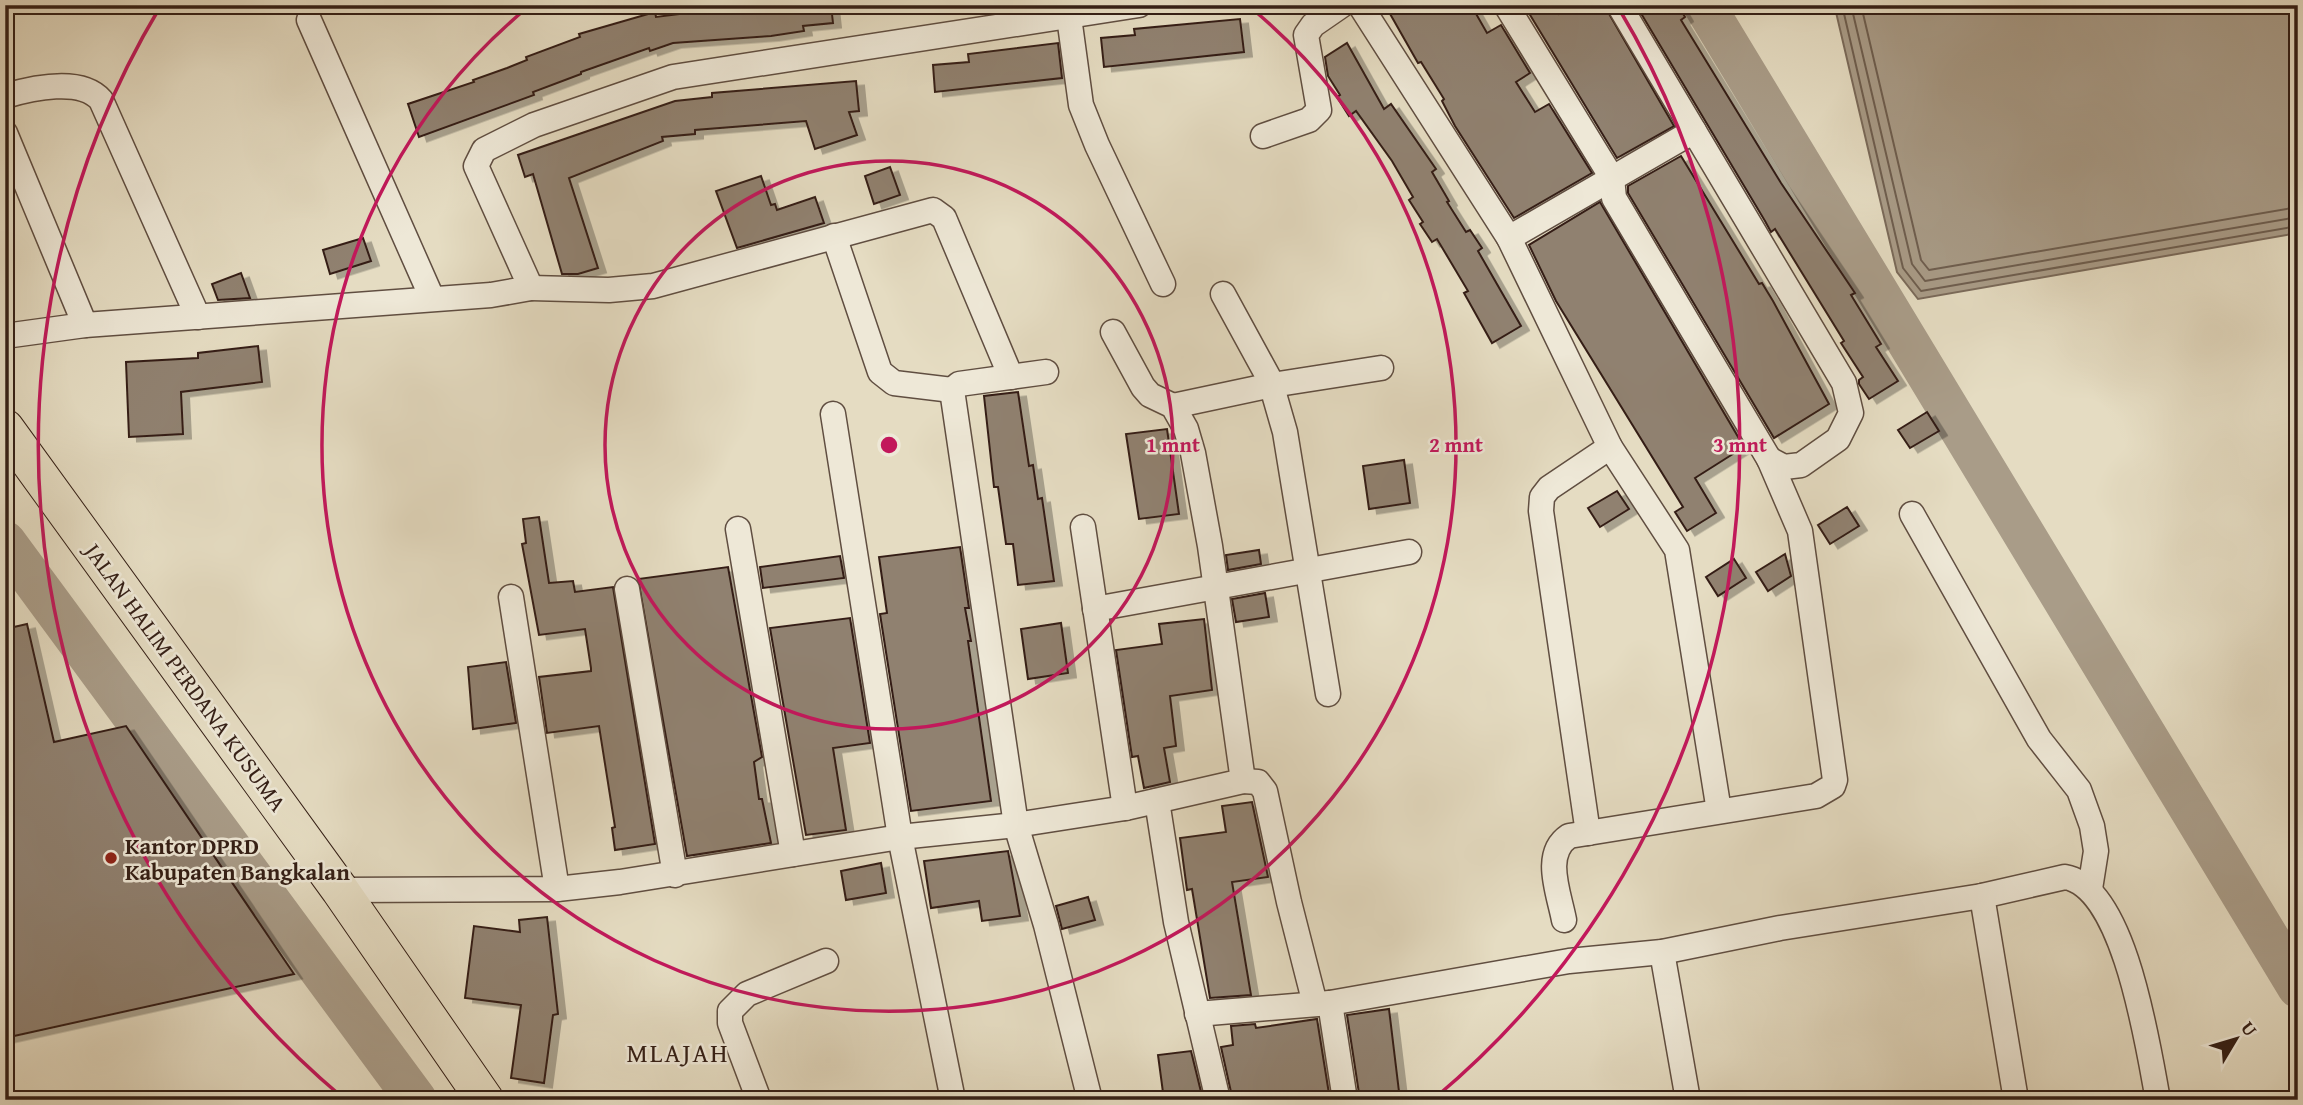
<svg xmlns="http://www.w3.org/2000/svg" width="2303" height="1105" font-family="'Gentium Book Plus',serif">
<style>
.water{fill:#a99c88;stroke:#7a6a5a;stroke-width:2}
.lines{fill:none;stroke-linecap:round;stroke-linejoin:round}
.shore{stroke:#6e5e4f;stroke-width:2}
.river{stroke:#a99c88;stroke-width:42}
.building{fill:#90816f;stroke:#341f16;stroke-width:2;filter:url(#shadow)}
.minor-casing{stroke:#604e41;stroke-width:27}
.highway-casing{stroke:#341f16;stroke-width:39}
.minor{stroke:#eee8d7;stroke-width:24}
.highway{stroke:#e5dcc2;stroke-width:37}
.ring{fill:none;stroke:#c2185b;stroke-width:3.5}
.poi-dot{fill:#8f2418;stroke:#eee8d7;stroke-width:2.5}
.labels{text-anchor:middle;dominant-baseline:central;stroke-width:5;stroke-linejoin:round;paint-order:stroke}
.street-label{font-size:23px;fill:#341f16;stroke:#eee8d7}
.poi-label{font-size:23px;font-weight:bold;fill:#341f16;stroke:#eee8d7;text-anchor:start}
.quarter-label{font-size:26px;letter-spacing:2px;fill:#341f16;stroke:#eee8d7}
.centre{fill:#c2185b;stroke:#eee8d7;stroke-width:3.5}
.ring-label{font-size:21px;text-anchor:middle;font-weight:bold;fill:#c2185b;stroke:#eee8d7;stroke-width:5;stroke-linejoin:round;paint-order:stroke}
</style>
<defs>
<filter id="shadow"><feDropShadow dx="8" dy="4.5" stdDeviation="0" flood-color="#0004"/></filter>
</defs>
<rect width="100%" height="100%" fill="#e5dcc2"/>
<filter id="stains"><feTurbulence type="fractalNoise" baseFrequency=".00286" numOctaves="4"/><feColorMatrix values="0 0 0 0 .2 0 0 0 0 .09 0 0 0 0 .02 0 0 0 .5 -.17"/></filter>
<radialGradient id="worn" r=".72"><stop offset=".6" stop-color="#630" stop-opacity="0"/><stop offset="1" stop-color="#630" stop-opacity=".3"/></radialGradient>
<polygon class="water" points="1844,5 2298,5 2298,233 1918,299 1897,272 1835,8"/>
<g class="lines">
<g class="shore">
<polyline points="1842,5 1903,268 1921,291 2298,226"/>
<polyline points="1851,5 1912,264 1925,281 2298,217"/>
<polyline points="1861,5 1921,260 1929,270 2298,207"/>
</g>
<g class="river">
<polyline points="1704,5 2298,987"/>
<polyline points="5,542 416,1100"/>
</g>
</g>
<g class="building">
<polygon points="752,5 831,5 833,23 803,26 804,31 771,36 673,43 650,51 649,48 581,72 581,74 533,92 534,95 419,137 408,104 474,82 473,80 507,68 527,60 526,57 580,37 579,34 655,12 656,17"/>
<polygon points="1385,5 1471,5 1487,33 1501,25 1530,73 1516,82 1535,112 1549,104 1592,173 1514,218 1455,126 1442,101 1444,99 1421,62 1418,63"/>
<polygon points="1524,5 1553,5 1559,14 1573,5 1604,5 1674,126 1617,158"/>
<polygon points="1636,5 1678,5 1685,17 1681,20 1781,183 1855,293 1851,295 1881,344 1876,347 1898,381 1869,399 1859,384 1859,380 1863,377 1841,343 1844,341 1775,229 1771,232 1765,221"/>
<polygon points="1240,19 1244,52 1104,67 1101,38 1135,35 1134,29"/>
<polygon points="1058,43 1062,78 935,92 933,65 969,62 968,54"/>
<polygon points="1347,43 1384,109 1391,104 1436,169 1432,172 1449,201 1447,202 1466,232 1470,230 1482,248 1478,251 1521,326 1492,343 1464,293 1468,291 1437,239 1432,242 1420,224 1423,222 1409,200 1413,197 1392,161 1356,111 1349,116 1337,97 1340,95 1328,76 1325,57"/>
<polygon points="856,81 859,111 849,112 857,135 815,149 806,121 695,130 695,134 662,137 663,141 569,178 598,268 578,274 562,274 533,174 525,177 518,155 675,101 712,97 712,93"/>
<polygon points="1681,156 1759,284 1762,283 1773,301 1829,404 1774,438 1628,193 1628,186"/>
<polygon points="890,167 900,195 874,204 865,176"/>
<polygon points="761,176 771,205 775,204 777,210 815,197 824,223 737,248 716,191"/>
<polygon points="1600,202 1744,447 1695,478 1716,513 1687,531 1675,512 1683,507 1556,301 1529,245"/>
<polygon points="363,238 371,261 330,274 323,250"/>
<polygon points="241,273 250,298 218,300 212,284"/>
<polygon points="258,346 262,382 181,392 183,434 129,437 126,362 198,358 198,353"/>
<polygon points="1018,392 1029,466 1033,465 1038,499 1042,498 1054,581 1018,585 1013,544 1006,544 998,487 994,487 984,396"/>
<polygon points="1927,412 1939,431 1910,448 1898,430"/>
<polygon points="1167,429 1179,514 1139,519 1126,434"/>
<polygon points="1404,460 1410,503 1369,509 1363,466"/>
<polygon points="1617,491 1629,509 1600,527 1588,508"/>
<polygon points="1847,507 1859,526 1830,544 1818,525"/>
<polygon points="539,517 549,583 573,581 575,592 613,587 655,844 615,850 612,828 615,827 599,726 547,733 539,677 591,671 591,668 585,629 539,635 522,544 526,543 523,519"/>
<polygon points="960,547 969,608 965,608 971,641 968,641 991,801 911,811 880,614 887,613 879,557"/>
<polygon points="1259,550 1261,564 1228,570 1226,555"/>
<polygon points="1785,554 1791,576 1768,591 1756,572"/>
<polygon points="840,556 844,578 763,588 760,567"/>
<polygon points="1734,559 1746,578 1718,596 1706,577"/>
<polygon points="728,567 762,757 754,762 759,799 762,799 771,843 687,856 638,579"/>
<polygon points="1265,593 1269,617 1236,622 1232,599"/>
<polygon points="850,618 870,743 833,748 846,830 806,835 770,628"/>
<polygon points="1204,619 1212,690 1170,696 1176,746 1164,748 1170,782 1144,788 1138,756 1132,757 1116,650 1162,644 1159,624"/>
<polygon points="1061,623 1068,673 1028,679 1021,629"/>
<polygon points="27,624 54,742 126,726 294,974 5,1038 5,629"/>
<polygon points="506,662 516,723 473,729 468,667"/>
<polygon points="1252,802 1268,877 1232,882 1251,995 1210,998 1192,889 1187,890 1180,838 1226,832 1222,806"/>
<polygon points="1008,851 1020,916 982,921 979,901 931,908 924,861"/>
<polygon points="881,863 886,893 846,900 841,871"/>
<polygon points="1088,897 1095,920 1062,929 1056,906"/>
<polygon points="547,917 558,1014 553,1015 544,1083 511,1078 521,1005 465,998 474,926 520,932 519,920"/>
<polygon points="1389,1009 1400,1100 1360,1100 1347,1015"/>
<polygon points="1317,1019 1330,1100 1238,1100 1237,1092 1231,1092 1221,1047 1233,1045 1231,1026 1255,1024 1256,1028"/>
<polygon points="1191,1051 1202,1096 1164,1100 1158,1055"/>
</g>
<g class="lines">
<defs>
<g id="minor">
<polyline points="1360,5 1509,238 1610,447 1677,550 1719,811"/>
<path d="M1506,5l106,173 2,20 155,261 31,72 35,249 -2,6 -17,10 -247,40c-27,18 -10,57 -5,84"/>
<polyline points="1619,5 1844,383 1851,413 1838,439 1801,465 1784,467 1769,459"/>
<polyline points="1069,17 1081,105 1097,145 1163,284"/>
<polyline points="309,20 432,298"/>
<path d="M5,96c27,-8 76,-19 96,4l97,217"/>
<polyline points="5,133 85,325"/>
<polyline points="1263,136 1309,120 1319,110 1306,35 1313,25 1342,5"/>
<polyline points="834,236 880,372 894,383 952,390"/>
<polyline points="1509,238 1694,131"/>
<polyline points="531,288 609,290 653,286 933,210 944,218 1011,377"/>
<polyline points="1223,294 1270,380 1285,432 1328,694"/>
<polyline points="5,336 85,325 491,295 531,288 476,166 484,150 534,125 673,77 1139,5"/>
<polyline points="1046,372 959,384 952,390 1016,825 1046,925 1090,1100"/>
<polyline points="1173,406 1272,385 1381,368"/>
<polyline points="833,414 900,837 953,1100"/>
<polyline points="1912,514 2039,739 2079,790 2092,826 2096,851 2090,889"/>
<polyline points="1083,527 1125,808"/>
<polyline points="738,529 793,854"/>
<polyline points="627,589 675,875"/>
<polyline points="511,597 557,889"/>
<polyline points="1095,609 1409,552"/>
<polyline points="1243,781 1258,782 1265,791 1289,902 1315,1004"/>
<polyline points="1157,801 1176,922 1218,1100"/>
<polyline points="1588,833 1541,511 1542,497 1549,488 1610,447"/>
<polyline points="340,890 557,889 620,882 900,837 1016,825 1125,808 1243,781 1210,546 1193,453 1186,429 1173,406 1150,395 1143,387 1113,332"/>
<polyline points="1982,896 2016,1100"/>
<polyline points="1662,952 1688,1100"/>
<polyline points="1330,1003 1345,1100"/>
<path d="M1197,1014l133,-11 239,-42 93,-9 118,-24 202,-32 83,-19c60,10 83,170 93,223"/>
<polyline points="759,1100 730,1023 730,1011 747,994 826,961"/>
</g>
<polyline id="highway" points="5,428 340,890 485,1100"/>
</defs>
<use href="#minor" class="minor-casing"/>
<use href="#highway" class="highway-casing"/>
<use href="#minor" class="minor"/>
<use href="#highway" class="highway"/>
</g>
<g class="ring">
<circle cx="889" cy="445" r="284"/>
<path d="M1250 7A567 567 0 1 1 528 7"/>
<path d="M342 1097A851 851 0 0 1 160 7M1618 7A851 851 0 0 1 1436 1097"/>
</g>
<circle class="poi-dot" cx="111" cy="858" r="7"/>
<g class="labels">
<g class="street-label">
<text transform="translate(186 677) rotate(54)">JALAN HALIM PERDANA KUSUMA</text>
</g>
<g class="poi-label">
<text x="125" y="845">Kantor DPRD<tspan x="125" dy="26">Kabupaten Bangkalan</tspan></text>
</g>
<g class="quarter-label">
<text x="678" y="1052">MLAJAH</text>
</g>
</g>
<circle cx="889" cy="445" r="10" class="centre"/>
<g class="ring-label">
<text x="1173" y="452">1 mnt</text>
<text x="1456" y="452">2 mnt</text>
<text x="1740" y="452">3 mnt</text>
</g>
<rect width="2303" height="1105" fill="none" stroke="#e5dcc2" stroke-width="28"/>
<rect x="7" y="7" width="2289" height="1091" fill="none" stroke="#341f16" stroke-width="3.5"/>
<rect x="14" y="14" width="2275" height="1077" fill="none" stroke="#341f16" stroke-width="2"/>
<g transform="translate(2236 1039) rotate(52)" stroke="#eee8d7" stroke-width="5" paint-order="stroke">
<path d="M0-5L12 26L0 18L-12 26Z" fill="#341f16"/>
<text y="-10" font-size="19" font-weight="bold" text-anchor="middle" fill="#341f16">U</text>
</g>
<rect width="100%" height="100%" filter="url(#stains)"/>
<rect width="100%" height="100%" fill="url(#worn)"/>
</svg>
